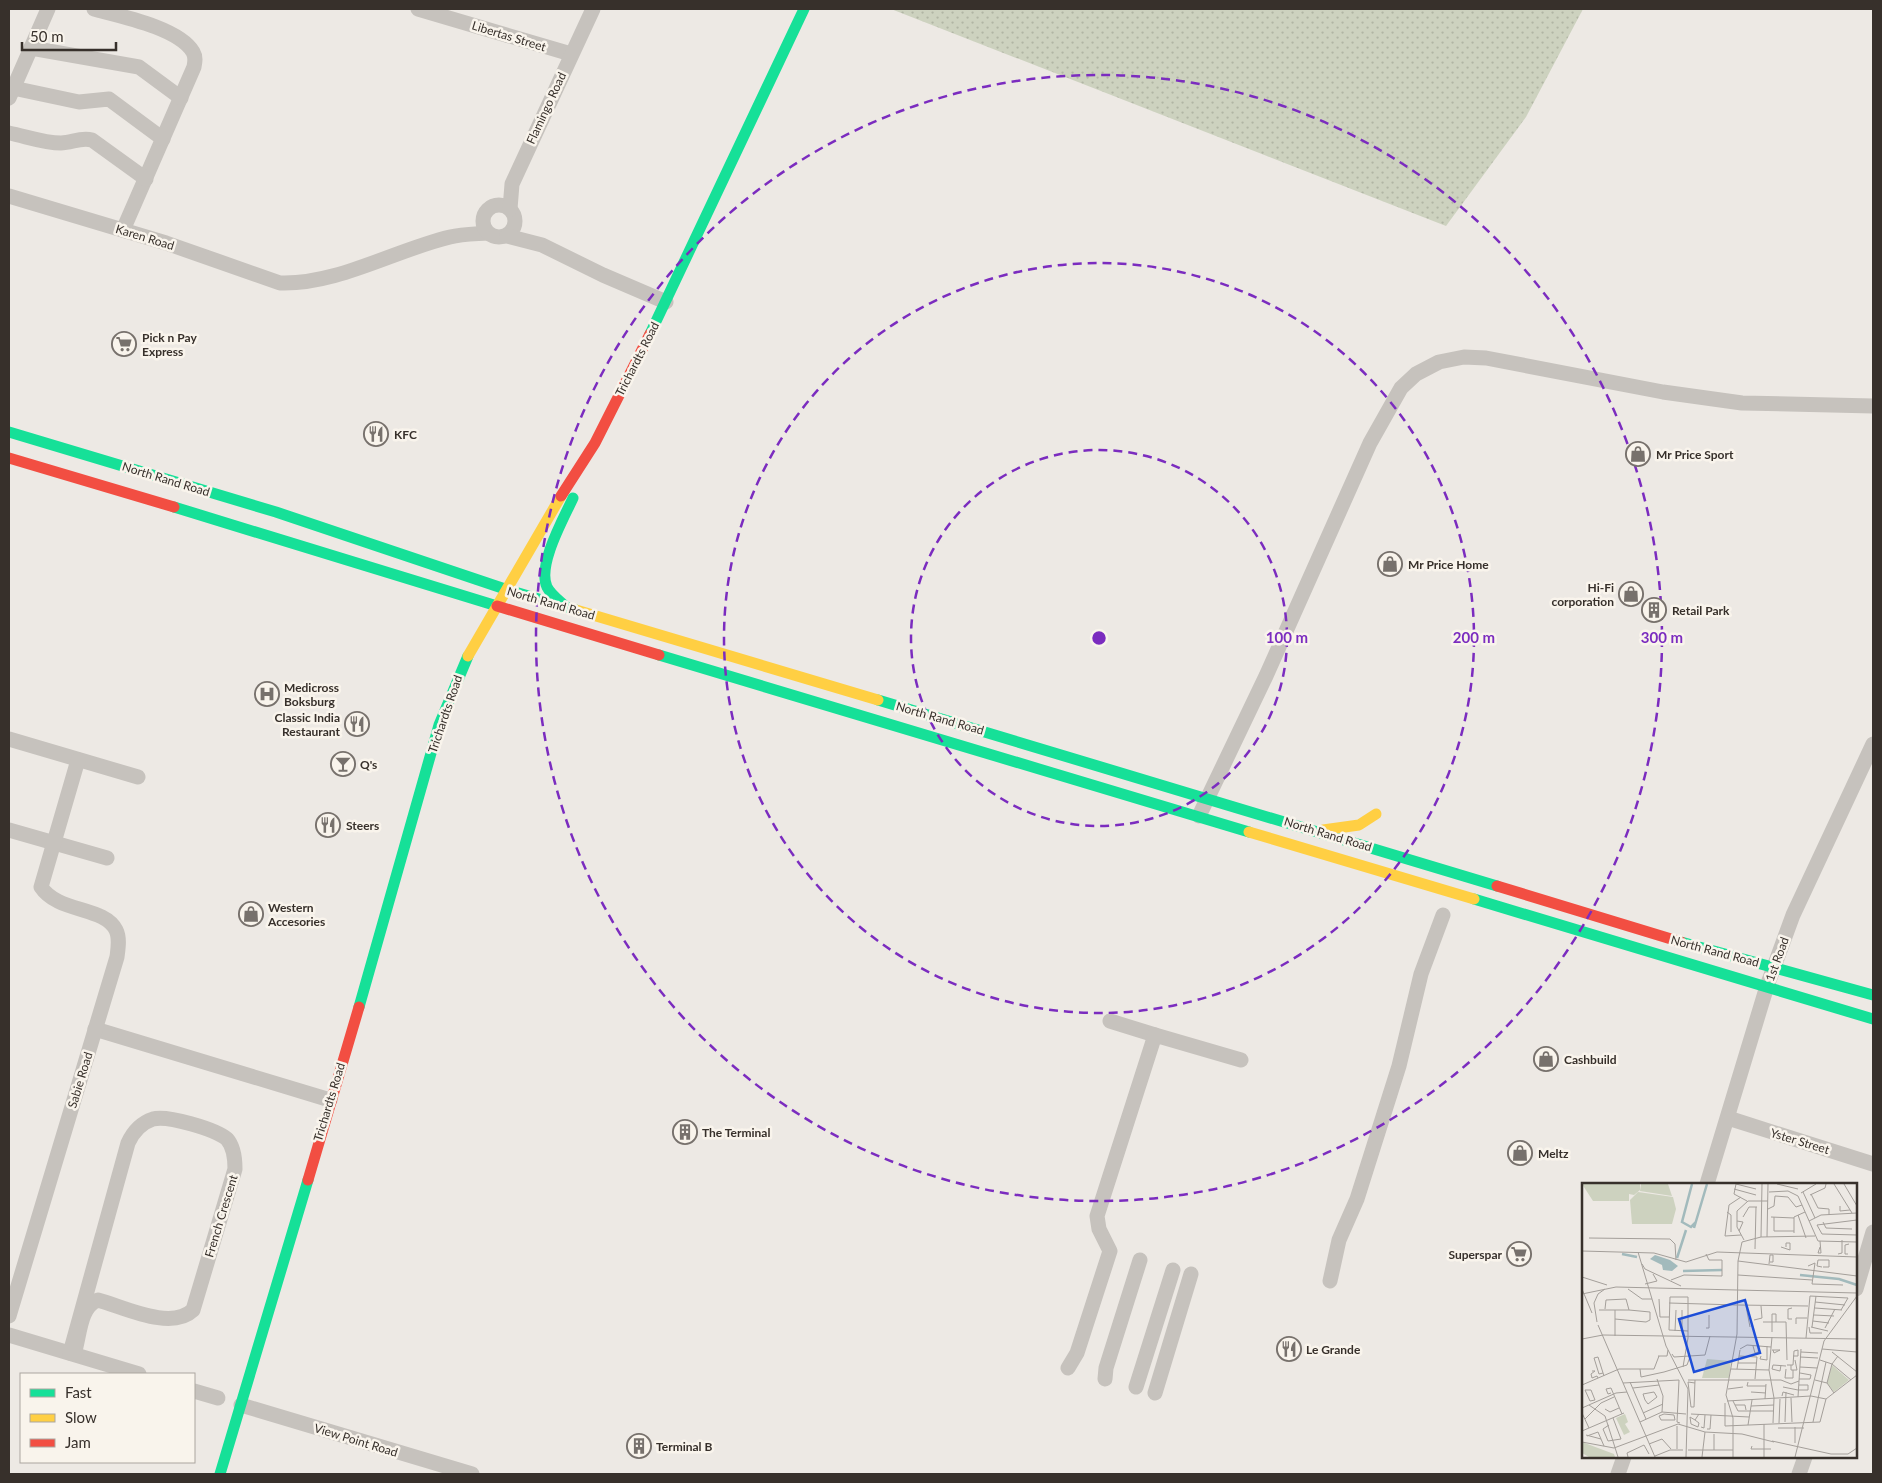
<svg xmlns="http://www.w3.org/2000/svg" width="1882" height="1483" font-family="Lato,sans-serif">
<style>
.green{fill:url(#green-dots)}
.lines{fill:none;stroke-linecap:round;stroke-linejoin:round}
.street{stroke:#c6c2bd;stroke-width:15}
.fast{stroke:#16e098;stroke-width:11}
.slow{stroke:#ffcf43;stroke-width:11}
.jam{stroke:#f24e42;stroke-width:11}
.ring{fill:none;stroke:#7b2cbf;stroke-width:2.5;stroke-dasharray:9 6}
.labels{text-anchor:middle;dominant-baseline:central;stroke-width:5;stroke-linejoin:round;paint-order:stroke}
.street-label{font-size:12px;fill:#37302b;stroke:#f9f4ec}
.poi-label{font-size:12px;font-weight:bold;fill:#37302b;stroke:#f9f4ec;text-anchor:start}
.inset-river{fill:none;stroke:#a2babc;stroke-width:2.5}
.inset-road{fill:none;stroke:#a49f9a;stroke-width:1}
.view{fill:#1d4ed8;fill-opacity:0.15;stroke:#1d4ed8;stroke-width:2.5}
.inset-edge{fill:none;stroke:#37302b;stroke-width:2.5}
.centre{fill:#7b2cbf;stroke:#f9f4ec;stroke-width:2.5}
.ring-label{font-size:15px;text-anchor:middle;font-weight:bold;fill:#7b2cbf;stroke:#f9f4ec;stroke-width:5;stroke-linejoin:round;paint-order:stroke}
</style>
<defs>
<pattern id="green-dots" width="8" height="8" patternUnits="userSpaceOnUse" patternTransform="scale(1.25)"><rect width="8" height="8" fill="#cdd2bf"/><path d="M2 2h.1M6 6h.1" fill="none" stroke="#b1b5a4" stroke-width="1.8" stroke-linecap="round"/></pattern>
</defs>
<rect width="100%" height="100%" fill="#ede9e4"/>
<polygon class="green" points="891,9 1583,9 1526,117 1446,226"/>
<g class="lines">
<g class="street">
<path d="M94,9c26,7 85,19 99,43 3,5 2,10 1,15l-71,163"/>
<polyline points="418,9 571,54"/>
<polyline points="31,48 139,67 181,98"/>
<polyline points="13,88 79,102 109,99 163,139"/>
<polyline points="9,98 48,9"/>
<path d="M9,133c16,3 35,10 52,10 11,0 19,-6 31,-3l54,39"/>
<path d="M9,196l157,47 114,40c57,2 115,-33 170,-46 12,-3 25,-3 38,-4"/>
<circle cx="499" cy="221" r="16"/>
<polyline points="510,209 512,184 593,9"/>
<polyline points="507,236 542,245 603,275 666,302"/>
<polyline points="9,739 138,777"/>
<polyline points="1199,816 1266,676 1370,443 1401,388 1416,374 1439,362 1464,357 1486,358 1663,392 1742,403 1873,406"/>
<polyline points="9,830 107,858"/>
<polyline points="1110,1021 1155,1035"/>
<polyline points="95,1029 330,1100"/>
<polyline points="1728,1118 1873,1164"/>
<polyline points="1707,1184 1767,986 1793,915 1873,744"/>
<polyline points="1330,1281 1339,1240 1357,1199 1399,1066 1421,974 1443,915"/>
<polyline points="1856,1289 1873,1232"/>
<path d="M9,1316l108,-359c1,-8 3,-19 -1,-27 -12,-24 -58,-17 -75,-43l37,-127"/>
<polyline points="9,1335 139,1374"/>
<path d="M70,1353l58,-210c5,-11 13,-20 25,-24 14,-4 62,10 74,20 7,8 8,20 8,30l-42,141c-22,21 -69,-3 -95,-10 -19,7 -18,37 -24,54"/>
<polyline points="1068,1368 1077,1353 1110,1251 1099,1229 1097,1216 1155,1035 1241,1060"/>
<polyline points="1105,1379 1106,1368 1140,1260"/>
<polyline points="1136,1387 1173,1270"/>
<polyline points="194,1391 218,1398"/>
<polyline points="1155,1393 1191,1274"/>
<polyline points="241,1405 472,1474"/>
<polyline points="1618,1474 1624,1457"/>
<polyline points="1799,1474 1805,1457"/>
</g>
<g class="fast">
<polyline points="650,334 804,9"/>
<polyline points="9,432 276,512 505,589 576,610"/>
<polyline points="174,507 497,606"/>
<path d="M566,607c-6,-6 -15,-12 -19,-20 -10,-22 17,-69 26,-89"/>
<polyline points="659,655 1249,832"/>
<polyline points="878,700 1497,886"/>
<polyline points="1474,899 1873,1019"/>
<polyline points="1681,942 1873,995"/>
<polyline points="359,1007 439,725 468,656"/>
<polyline points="220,1474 308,1180"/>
</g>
<g class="slow">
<polyline points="576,610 878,700"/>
<polyline points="468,656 561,496"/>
<polyline points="1323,830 1359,825 1376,814"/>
<polyline points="1249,832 1474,899"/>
</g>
<g class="jam">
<polyline points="9,458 174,507"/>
<polyline points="561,496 595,443 650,334"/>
<polyline points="497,606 659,655"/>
<polyline points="1497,886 1681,942"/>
<polyline points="308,1180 359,1007"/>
</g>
</g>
<g class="ring">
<circle cx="1099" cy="638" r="188"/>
<circle cx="1099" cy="638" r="375"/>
<circle cx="1099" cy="638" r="563"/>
</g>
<defs>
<symbol id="supermarket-ring" viewBox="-11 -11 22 22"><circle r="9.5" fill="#f9f4ec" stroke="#77716c" stroke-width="1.5"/><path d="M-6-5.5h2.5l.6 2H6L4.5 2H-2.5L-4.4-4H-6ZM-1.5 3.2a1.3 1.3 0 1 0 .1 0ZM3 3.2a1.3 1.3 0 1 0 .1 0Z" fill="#77716c"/></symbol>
<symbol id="restaurant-ring" viewBox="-11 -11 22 22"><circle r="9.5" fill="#f9f4ec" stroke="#77716c" stroke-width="1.5"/><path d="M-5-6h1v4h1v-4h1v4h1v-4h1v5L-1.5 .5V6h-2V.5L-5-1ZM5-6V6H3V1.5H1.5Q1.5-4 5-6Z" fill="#77716c"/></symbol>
<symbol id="shop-ring" viewBox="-11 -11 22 22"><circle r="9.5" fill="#f9f4ec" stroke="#77716c" stroke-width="1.5"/><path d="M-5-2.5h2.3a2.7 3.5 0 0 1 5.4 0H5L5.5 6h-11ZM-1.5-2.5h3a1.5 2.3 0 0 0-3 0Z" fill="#77716c"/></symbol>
<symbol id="building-ring" viewBox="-11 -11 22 22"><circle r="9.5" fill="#f9f4ec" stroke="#77716c" stroke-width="1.5"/><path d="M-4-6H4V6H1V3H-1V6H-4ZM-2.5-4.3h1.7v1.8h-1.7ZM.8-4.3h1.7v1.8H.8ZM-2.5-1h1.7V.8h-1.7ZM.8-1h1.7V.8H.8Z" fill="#77716c"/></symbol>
<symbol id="hospital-ring" viewBox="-11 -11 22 22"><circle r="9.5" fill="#f9f4ec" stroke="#77716c" stroke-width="1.5"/><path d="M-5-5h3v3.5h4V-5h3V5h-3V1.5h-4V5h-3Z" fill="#77716c"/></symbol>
<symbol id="bar-ring" viewBox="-11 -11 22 22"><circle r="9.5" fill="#f9f4ec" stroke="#77716c" stroke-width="1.5"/><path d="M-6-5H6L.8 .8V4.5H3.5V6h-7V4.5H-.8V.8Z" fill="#77716c"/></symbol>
</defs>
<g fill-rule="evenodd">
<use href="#supermarket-ring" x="110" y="330" width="28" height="28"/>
<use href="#restaurant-ring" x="362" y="420" width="28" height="28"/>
<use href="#shop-ring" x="1624" y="440" width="28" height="28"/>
<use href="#shop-ring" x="1376" y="550" width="28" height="28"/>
<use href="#shop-ring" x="1617" y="580" width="28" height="28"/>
<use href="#building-ring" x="1640" y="596" width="28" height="28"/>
<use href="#hospital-ring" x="253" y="680" width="28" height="28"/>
<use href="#restaurant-ring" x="343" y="710" width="28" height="28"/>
<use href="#bar-ring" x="329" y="750" width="28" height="28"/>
<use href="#restaurant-ring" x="314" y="811" width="28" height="28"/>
<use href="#shop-ring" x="237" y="900" width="28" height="28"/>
<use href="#shop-ring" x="1532" y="1045" width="28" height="28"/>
<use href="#building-ring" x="671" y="1118" width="28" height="28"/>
<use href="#shop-ring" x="1506" y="1139" width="28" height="28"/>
<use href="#supermarket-ring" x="1505" y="1240" width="28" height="28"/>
<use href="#restaurant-ring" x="1275" y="1335" width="28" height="28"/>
<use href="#building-ring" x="625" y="1432" width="28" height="28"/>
</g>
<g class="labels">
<g class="street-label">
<text transform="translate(509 36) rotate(17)">Libertas Street</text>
<text transform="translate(546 108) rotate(-65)">Flamingo Road</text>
<text transform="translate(145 237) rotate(17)">Karen Road</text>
<text transform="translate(637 359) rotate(-63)">Trichardts Road</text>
<text transform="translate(166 479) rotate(17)">North Rand Road</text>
<text transform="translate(551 603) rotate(16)">North Rand Road</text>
<text transform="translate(445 714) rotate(-71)">Trichardts Road</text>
<text transform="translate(940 718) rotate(16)">North Rand Road</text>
<text transform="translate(1328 834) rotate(17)">North Rand Road</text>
<text transform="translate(1715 951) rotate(15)">North Rand Road</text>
<text transform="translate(1777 959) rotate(-70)">1st Road</text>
<text transform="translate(80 1080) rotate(-73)">Sabie Road</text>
<text transform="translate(329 1102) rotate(-73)">Trichardts Road</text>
<text transform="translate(1800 1141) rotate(17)">Yster Street</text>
<text transform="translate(221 1216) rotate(-73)">French Crescent</text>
<text transform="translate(356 1440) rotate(17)">View Point Road</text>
</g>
<g class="poi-label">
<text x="142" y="337">Pick n Pay<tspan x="142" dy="14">Express</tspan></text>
<text x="394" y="434">KFC</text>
<text x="1656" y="454">Mr Price Sport</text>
<text x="1408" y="564">Mr Price Home</text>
<text x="1614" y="587" text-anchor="end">Hi-Fi<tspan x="1614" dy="14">corporation</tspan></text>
<text x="1672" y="610">Retail Park</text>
<text x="284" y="687">Medicross<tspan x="284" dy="14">Boksburg</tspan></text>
<text x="340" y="717" text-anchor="end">Classic India<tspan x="340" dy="14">Restaurant</tspan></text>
<text x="360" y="764">Q's</text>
<text x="346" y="825">Steers</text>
<text x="268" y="907">Western<tspan x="268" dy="14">Accesories</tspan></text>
<text x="1564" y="1059">Cashbuild</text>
<text x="702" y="1132">The Terminal</text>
<text x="1538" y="1153">Meltz</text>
<text x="1502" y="1254" text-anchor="end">Superspar</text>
<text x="1306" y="1349">Le Grande</text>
<text x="656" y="1446">Terminal B</text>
</g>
</g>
<g transform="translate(1582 1183)">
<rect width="275" height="275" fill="#ede9e4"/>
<path d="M125,176l24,2 -2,17h-27zM250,182l17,15 -15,12 -7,-9zM0,259l32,12 1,3h-26l-7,-4z" fill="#cdd2bf"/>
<path d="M0,1h58v6l-6,5 -5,-1v7h-36zM59,1h27l4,12 -32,-5zM56,9l35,5 3,12 -4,15h-40l-2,-24z" fill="#cdd2bf"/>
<path d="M43,231l3,8 -3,2 5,8 -6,3 -8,-17z" fill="#cdd2bf"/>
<path d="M73,72l15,5 8,6 -6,5 -9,-1 -1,-5 -12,-6z" fill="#a2babc"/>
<path class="inset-river" d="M110,1l-10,38 9,5 5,-5M112,45l13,-44M40,71l15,3M95,75l9,-28M101,88l39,-1M218,92l39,4 18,6"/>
<path class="inset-road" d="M154,1l-2,10 13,7M154,1l20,5M195,1l21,5M252,1l18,29M262,1l13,22M152,6l22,6M187,9l19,-1 10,5 20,45 39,1M221,9l12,26M219,10l15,-9M229,11l7,14 11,1v6M228,12l15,-7 1,-4M159,14l-12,8 -4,31 16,-1M258,23v5l10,-1M186,26l6,-3 1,-10 13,1 8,10 6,-2M145,29l4,3v17M216,32l8,23M161,34l6,-10h8M189,34l23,1M192,34v14h20M275,37l-40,5 5,9 35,1M155,38l6,1 -4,9M227,38l12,-6 36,-2M241,39l3,6 26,1M212,50v-16l11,-5M179,54l1,-53M185,54l1,-53M7,55l81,1 5,5 1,16M162,57l-7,-13v-16l11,-10h20M238,58l1,12h-3l2,-6M199,64l9,3v-7h-4v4M173,66l1,-42M0,68l72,2 32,9 31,-10 140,5M56,69l28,94 22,43 -2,68M256,71l4,-1v-13M266,71h-3v-9l4,-1M156,78l119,15M60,81l3,5 36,17M187,81l1,-9h3v7h-3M226,83l7,-3 -3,21 31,1M240,84l-5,-1 1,-6h11v7h-6M156,92l74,5M0,94l25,8M89,97l13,-5 38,1v-16h-13l-3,-6M63,101l12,-3 -4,-7M0,106l10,24M46,106l14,10h10M0,111l34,-7 241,6M77,116l1,18h9M233,119l30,3M87,120l68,2M156,122l70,1M164,123l4,21M210,125l-4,1v10h4M233,125l27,2M23,126l1,-9 20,-1 3,11 21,2v8l-4,2 -31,-3M17,127h30M232,132l20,1M172,137l8,-2 -1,-12M231,138l16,2M15,139l-3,-19 4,-9 7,-5M181,139h23l1,38M214,141v-6h11M16,142l57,132M227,144l1,6h12M229,144l17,4M230,144l4,-31M124,145h3v-13M243,145l10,-19M100,147v-20M93,148l1,-21M190,149v-18h4v8M33,153v-26M190,154l-3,33 5,28 -1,25M224,155l4,-42 38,2 -7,12M0,156l21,-4 254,4M171,163l2,7h3l1,-7M158,166l7,-4 24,2M240,166l35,3M190,167h8l-6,3 -1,-3M219,169l17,1M250,169l25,20M90,171l2,3 31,-2 5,-19M76,173h9l1,-6M157,173l18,1 -2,22M179,173l-1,3 7,1v-14M218,174l18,1M238,177l12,4 19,16M156,180h19M199,182l-1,6 -8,-2 1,-4 13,1M205,182h6l1,-14 4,-1v6h-5M209,182v5h6l-2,-10M101,184l5,-29v-41h-18l-1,33 19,1M218,184l17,1M58,186l1,8 23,-5 23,-7 3,-8M149,186l38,1M155,186l3,-19M204,186l-1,9h8v-8M10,188h3l-4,3 1,4 5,-2 1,2M21,190l-4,1 -5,-16 4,-1 6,19M75,196l6,17 -1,16M217,196h11l1,-4 -11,-2M106,197h93l10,4 8,-3M233,197l12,3 7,10M48,199l16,37M166,199l-1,4h19M41,200l56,-3 -2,42 3,1M113,200l-7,-1 3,25h3l1,-27M245,200l5,-19 6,-8M0,202l37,-16h35l5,-13M201,204l15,3M51,205l26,-3M146,206l15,-2M3,207h6l4,10 -5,1zM216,207h10v-5h-9M169,209l15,1M29,210l-3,1 -2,-5 5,-1 11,26M200,213l1,-4 11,3M216,214l3,-48M209,215l1,24M183,216l1,-15M63,217l-2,-6 11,-2 3,5M63,217l3,4 9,-7M145,218l84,-5 15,3M151,218l5,10h36M143,220v23l95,-4 6,-23 31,-24M7,222l16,11 13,41M153,222h10l1,5M169,223l23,-1M0,225l34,-15 11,-1M23,226l5,3 9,-4M0,230l7,15M61,230l20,-9M82,231l10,1 1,5h-14l-2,-4zM109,231l58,3M3,236l16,-16 13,-6M113,237l4,3 -1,4 -7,-3 -1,-7 5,3 4,-6M58,239l22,-10 24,2M203,239l1,-30M231,239l13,-60M197,240l1,-24M27,242l-6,4 5,12 13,-2 -8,-21M166,242l4,-25M119,244l3,1 1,-13M196,245h26M125,246h3l1,-14M0,248l42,-18M4,252l15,4M5,253l11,-4 6,14M190,258l59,13h17l9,-6M0,259l32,6 64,-24 27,8 37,2 32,8M213,260v-16M67,261l13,-5 9,10M170,263l-1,3h20M95,266v-23M106,267h45M132,267v-16M73,273l15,-6h13M46,274l-1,-4 17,-8 5,9M120,274l3,-25M151,274v-39l-7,-23 11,-61 1,-73 4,-19 19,-5 54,-1M182,274v-33M213,274l29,-116 33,-45"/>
<path class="view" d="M163,117l15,53 -66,19 -15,-53z"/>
<rect width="275" height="275" class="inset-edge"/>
</g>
<circle cx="1099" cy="638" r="8" class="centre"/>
<g class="ring-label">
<text x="1287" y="643">100 m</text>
<text x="1474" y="643">200 m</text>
<text x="1662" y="643">300 m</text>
</g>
<rect width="1882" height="1483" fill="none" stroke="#37302b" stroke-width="20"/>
<rect x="20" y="1373" width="175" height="90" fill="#f9f4ec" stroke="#aba69f"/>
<rect x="30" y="1389" width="25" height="8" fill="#16e098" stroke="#aba69f"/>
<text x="65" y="1398" font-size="15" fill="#37302b">Fast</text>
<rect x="30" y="1414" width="25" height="8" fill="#ffcf43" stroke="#aba69f"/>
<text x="65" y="1423" font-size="15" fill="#37302b">Slow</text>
<rect x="30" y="1439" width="25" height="8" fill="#f24e42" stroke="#aba69f"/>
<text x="65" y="1448" font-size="15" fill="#37302b">Jam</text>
<path d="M22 42v8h94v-8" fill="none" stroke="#37302b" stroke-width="2.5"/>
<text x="30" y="42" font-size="15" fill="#37302b" stroke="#f9f4ec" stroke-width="4" paint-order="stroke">50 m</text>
</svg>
